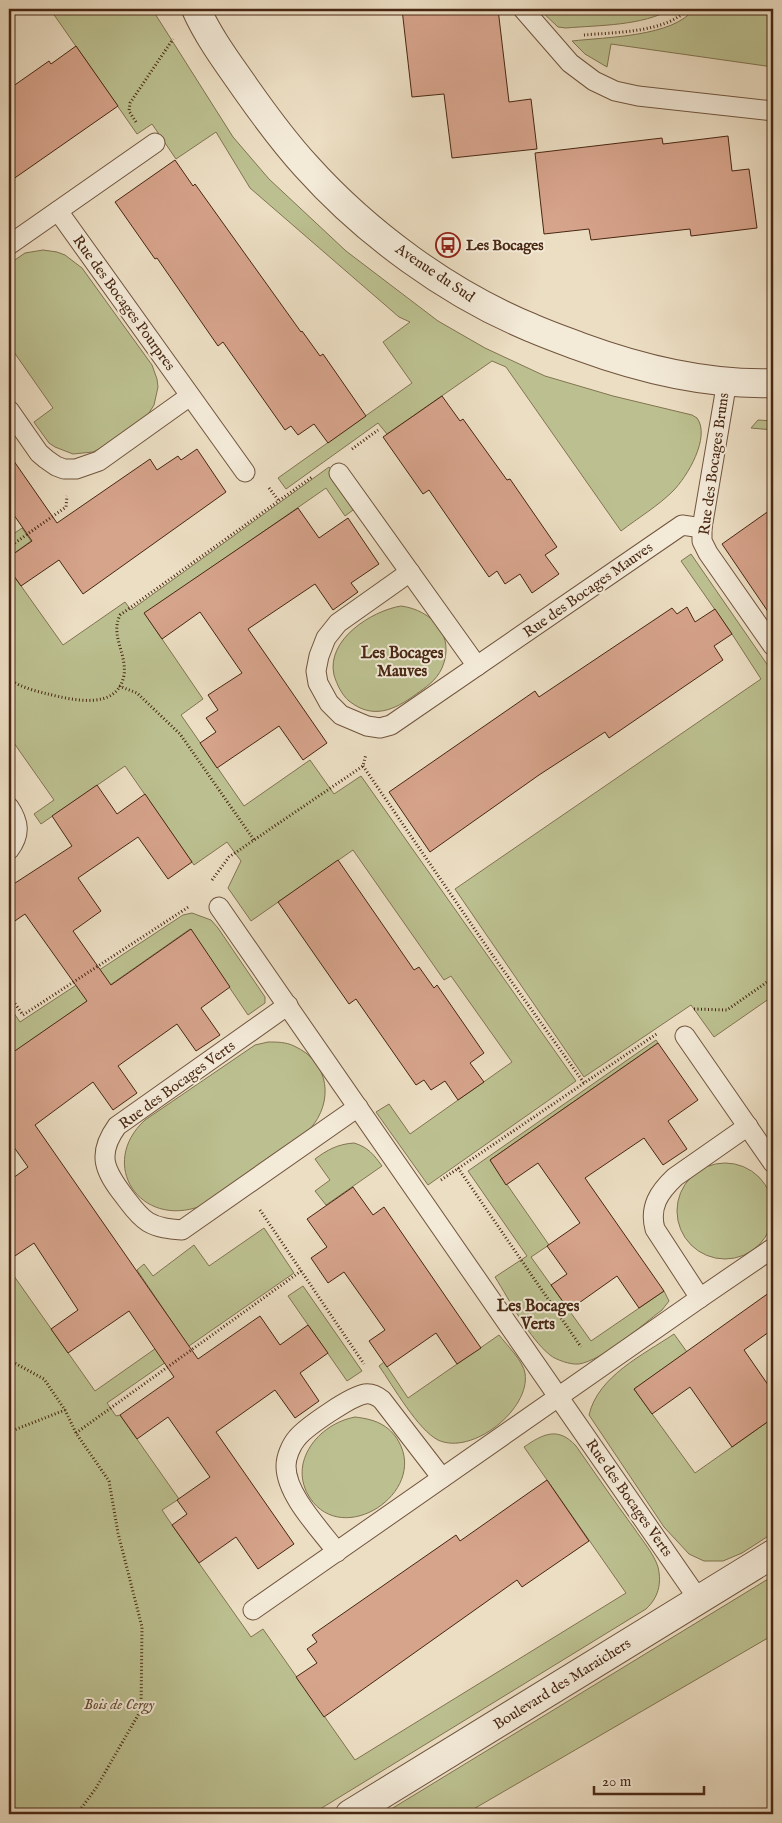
<svg xmlns="http://www.w3.org/2000/svg" width="782" height="1823" font-family="'IM FELL English',serif">
<style>
.green{fill:#bcc090;stroke:#827451}
.building{fill:#d6a38b;stroke:#482712}
.lines{fill:none;stroke-linecap:round;stroke-linejoin:round}
.service-casing{stroke:#71553e;stroke-width:21}
.minor-casing{stroke:#71553e;stroke-width:30}
.tertiary-casing{stroke:#71553e;stroke-width:30}
.path{stroke:#482712;stroke-width:3;stroke-dasharray:1 2.5;stroke-linecap:butt}
.service{stroke:#f3ead8;stroke-width:19}
.minor{stroke:#f3ead8;stroke-width:28}
.tertiary{stroke:#f3ead8;stroke-width:28}
.labels{text-anchor:middle;dominant-baseline:central;stroke-width:4;stroke-linejoin:round;paint-order:stroke}
.poi-label{font-size:15px;font-weight:bold;fill:#482712;stroke:#f3ead8;text-anchor:start}
.street-label{font-size:15px;fill:#482712;stroke:#f3ead8}
.park-label{font-size:15px;font-style:italic;fill:#654d32;stroke:#f3ead8}
.neighbourhood-label{font-size:16px;font-weight:bold;fill:#482712;stroke:#f3ead8}
</style>
<rect width="100%" height="100%" fill="#ecdec3"/>
<filter id="stains"><feTurbulence type="fractalNoise" baseFrequency=".004" numOctaves="4"/><feColorMatrix values="0 0 0 0 .2 0 0 0 0 .09 0 0 0 0 .02 0 0 0 .5 -.17"/></filter>
<radialGradient id="worn" r=".72"><stop offset=".6" stop-color="#630" stop-opacity="0"/><stop offset="1" stop-color="#630" stop-opacity=".3"/></radialGradient>
<g class="green">
<path d="M50,9h102l81,128 36,42 77,72 92,70 47,27 60,28 68,20 79,19 5,3c14,19 -10,59 -24,73 -15,15 -35,27 -52,40l-115,-164 -14,-6 -105,73 -9,-11 -92,66 -8,-11 134,-95 -29,-41 27,-20 -11,-5 -149,-129 -34,-56 -40,27 -24,-35 -15,10z"/>
<path d="M539,9h133c-31,17 -71,16 -106,19l-8,-1z"/>
<path d="M694,9h79v58l-162,-23 -4,23 -22,-13 -13,-13c34,-4 101,-4 122,-32z"/>
<polygon points="43,250 57,252 65,255 82,268 152,365 157,379 158,387 154,405 147,416 99,449 93,452 73,454 55,447 49,443 36,425 34,422 53,408 9,345 9,264 25,253"/>
<polygon points="758,420 773,421 773,430 751,428"/>
<polygon points="329,467 357,507 345,516 326,488 145,614 203,699 181,715 244,806 310,760 334,794 361,776 576,1081 428,1185 376,1112 389,1104 410,1134 512,1062 451,976 444,980 353,850 251,921 228,888 241,861 227,842 194,865 125,766 41,824 34,814 54,800 9,736 9,569 63,645 125,602 131,610"/>
<polygon points="22,528 31,541 9,557 9,537"/>
<polygon points="691,554 773,673 773,704 771,705 768,718 773,725 773,996 714,1037 691,1005 584,1077 455,889 761,679 732,634 681,561"/>
<path d="M401,606c31,4 55,30 41,62 -6,13 -16,19 -27,27 -21,15 -42,25 -66,6 -7,-6 -12,-16 -15,-26 -8,-35 37,-64 67,-69z"/>
<polygon points="192,913 211,920 218,928 265,997 265,1003 248,1015 190,929 9,1056 9,1006 20,1022 183,915"/>
<path d="M656,1040l2,3 -168,117 59,85 -18,12 60,84 73,-50 5,10 -7,9c-20,15 -59,50 -83,54 -8,1 -23,-4 -29,-9 -21,-17 -40,-54 -55,-78l32,-21 -59,-85z"/>
<path d="M268,1042c9,0 18,0 26,4 36,16 40,56 16,83l-109,77c-61,23 -104,-42 -56,-86l110,-75z"/>
<path d="M354,1143c14,4 20,12 28,23l-56,39 -11,-14 15,-11 -15,-21c12,-9 23,-15 39,-16z"/>
<circle cx="725" cy="1211" r="48"/>
<path d="M264,1228l30,45 -187,130 9,13 4,-1 59,84 -17,11 10,15 79,112 12,-8 92,131 271,-167 -102,-146c19,-13 34,-21 52,-1 19,27 38,55 58,82 8,12 20,26 24,39 4,17 0,31 -12,42l-334,205h-303v-545l86,122 84,-59 -42,-62 7,-6 9,12 41,-31 15,21z"/>
<polygon points="303,1286 362,1371 347,1381 288,1296"/>
<path d="M674,1334l13,18 -53,37 61,84 78,-55v115l-31,20 -19,8h-19l-15,-7 -25,-27 -75,-112c9,-39 54,-60 85,-81z"/>
<path d="M499,1335c7,9 24,26 26,38 6,36 -53,83 -87,67 -20,-10 -45,-54 -59,-74l5,-4 24,36z"/>
<path d="M355,1417c18,2 34,7 44,25 28,51 -56,106 -89,56 -23,-35 8,-74 45,-81z"/>
<polygon points="773,1576 773,1635 465,1814 383,1814"/>
</g>
<g class="building">
<polygon points="402,9 498,9 509,102 531,99 537,149 452,158 444,94 412,97"/>
<polygon points="76,46 118,106 9,182 9,89 49,61 51,64"/>
<polygon points="728,136 732,171 749,169 757,228 691,236 690,229 591,240 589,229 544,234 535,153 662,138 663,144"/>
<polygon points="175,160 193,186 195,184 301,332 302,331 320,356 323,354 366,416 328,443 314,424 298,435 291,426 285,430 223,342 218,346 157,258 155,259 115,202"/>
<polygon points="442,396 460,421 463,419 507,480 510,479 557,547 545,555 559,574 532,593 520,574 505,584 497,571 489,577 429,490 423,494 383,437"/>
<polygon points="197,449 226,492 83,594 59,560 21,586 9,569 9,557 32,541 9,508 9,454 57,523 150,459 157,470 178,456 181,460"/>
<polygon points="298,508 319,538 348,518 379,564 351,583 358,592 333,610 315,584 248,629 327,743 303,760 279,726 217,768 200,743 216,732 206,718 218,710 208,695 242,673 200,612 162,639 144,613"/>
<polygon points="773,508 773,619 722,544"/>
<polygon points="687,607 695,622 715,609 732,634 714,646 723,660 609,738 605,732 539,775 430,852 389,792 535,691 539,697 672,608 677,614"/>
<polygon points="97,785 117,814 145,794 192,862 168,879 138,837 78,878 101,911 73,931 111,985 191,929 230,987 201,1008 220,1035 196,1051 177,1024 118,1066 137,1093 113,1110 93,1082 35,1125 198,1359 260,1316 280,1345 308,1325 328,1353 300,1373 319,1401 295,1418 275,1390 216,1432 294,1544 258,1569 236,1537 199,1563 172,1525 187,1514 177,1500 210,1477 168,1417 137,1439 120,1415 174,1377 129,1311 68,1353 51,1329 78,1310 34,1243 9,1260 9,1181 28,1167 11,1143 9,1144 9,1055 87,1001 25,914 9,925 9,887 72,846 52,816"/>
<polygon points="338,860 414,970 419,967 434,988 437,985 484,1053 470,1063 484,1082 458,1100 445,1081 431,1090 424,1080 416,1085 356,999 349,1004 278,902"/>
<polygon points="658,1043 698,1100 668,1121 687,1149 663,1165 644,1138 585,1178 664,1291 639,1308 617,1276 569,1310 551,1285 567,1274 547,1246 580,1223 538,1163 506,1185 490,1160"/>
<polygon points="353,1187 373,1215 384,1207 481,1348 457,1364 436,1333 387,1367 369,1341 385,1330 344,1272 328,1283 311,1258 327,1247 307,1219"/>
<polygon points="773,1290 773,1329 744,1350 773,1392 773,1418 732,1447 690,1387 652,1414 634,1389"/>
<polygon points="547,1480 589,1541 522,1587 517,1580 324,1717 296,1677 317,1663 307,1649 317,1642 312,1635 456,1535 460,1541"/>
</g>
<g class="lines">
<defs>
<g id="service">
<polyline points="523,9 570,63 594,81 615,91 638,96 773,111"/>
<polyline points="58,211 245,472"/>
<polyline points="9,245 155,143"/>
<polyline points="727,381 702,528 702,541 708,553 773,646"/>
<polyline points="9,410 39,453 46,459 56,466 64,469 76,469 99,461 190,396"/>
<polyline points="339,473 477,666"/>
<polyline points="410,572 338,623 326,638 319,656 316,671 318,683 329,703 341,715 367,726 380,728 391,725 682,525 702,528"/>
<path d="M9,807c10,15 12,27 0,43"/>
<polyline points="219,907 699,1600"/>
<path d="M288,1005l-171,121c-21,29 -12,45 7,70 7,9 14,20 24,26 10,6 22,7 34,8l176,-123"/>
<polyline points="685,1036 773,1163"/>
<path d="M700,1298l-45,-69c-6,-22 4,-37 20,-52l73,-51"/>
<path d="M337,1552c-17,-23 -51,-57 -51,-86 0,-9 5,-21 11,-28 9,-11 54,-42 68,-44 7,-1 12,2 17,6l60,78"/>
<polyline points="253,1610 700,1298 773,1248"/>
</g>
<polyline id="minor" points="350,1814 773,1554"/>
<path id="tertiary" d="M196,9c13,29 32,54 50,80 19,27 38,53 60,77 60,67 143,128 226,162 16,7 33,13 49,19 60,22 128,38 192,36"/>
</defs>
<use href="#service" class="service-casing"/>
<use href="#minor" class="minor-casing"/>
<use href="#tertiary" class="tertiary-casing"/>
<g class="path">
<path d="M584,35c32,-3 81,-2 104,-26"/>
<polyline points="136,122 129,111 130,103 173,39"/>
<polyline points="352,449 378,430"/>
<polyline points="269,488 279,501"/>
<polyline points="9,547 66,507 67,496"/>
<path d="M9,679c11,8 26,12 39,15 24,6 70,17 76,-19 3,-22 -14,-39 -4,-60l192,-138"/>
<polyline points="119,686 137,693 180,734 254,840"/>
<polyline points="773,730 773,734"/>
<polyline points="363,766 491,953 584,1083"/>
<polyline points="212,880 229,857 363,766 366,754"/>
<polyline points="9,995 23,1015 190,906"/>
<polyline points="694,1009 727,1010 773,978"/>
<polyline points="458,1168 581,1347"/>
<polyline points="441,1180 658,1033"/>
<polyline points="260,1210 364,1364"/>
<polyline points="9,1360 44,1379 65,1410 76,1433 109,1481 118,1533 142,1627 141,1710 96,1788 77,1814"/>
<polyline points="9,1432 65,1410"/>
<polyline points="76,1433 301,1271"/>
</g>
<use href="#service" class="service"/>
<use href="#minor" class="minor"/>
<use href="#tertiary" class="tertiary"/>
</g>
<defs>
<symbol id="bus-ring" viewBox="-11 -11 22 22"><circle r="9.5" fill="#f3ead8" stroke="#8f2418" stroke-width="1.5"/><path d="M-5-6H5V4H4V6H2V4H-2V6H-4V4H-5ZM-3.5-4V0h7V-4ZM-3.5 1.2v1.5H-2V1.2ZM2 1.2v1.5H3.5V1.2Z" fill="#8f2418"/></symbol>
</defs>
<g fill-rule="evenodd">
<use href="#bus-ring" x="434" y="231" width="28" height="28"/>
</g>
<g class="labels">
<g class="poi-label">
<text x="466" y="245">Les Bocages</text>
</g>
<g class="street-label">
<text transform="translate(435 273) rotate(34)">Avenue du Sud</text>
<text transform="translate(124 303) rotate(54)">Rue des Bocages Pourpres</text>
<text transform="translate(714 464) rotate(-82)">Rue des Bocages Bruns</text>
<text transform="translate(588 590) rotate(-35)">Rue des Bocages Mauves</text>
<text transform="translate(177 1085) rotate(-36)">Rue des Bocages Verts</text>
<text transform="translate(629 1498) rotate(55)">Rue des Bocages Verts</text>
<text transform="translate(562 1684) rotate(-32)">Boulevard des Maraichers</text>
</g>
<g class="park-label">
<text x="119" y="1704">Bois de Cergy</text>
</g>
<g class="neighbourhood-label">
<text x="402" y="654">Les Bocages<tspan x="402" dy="18">Mauves</tspan></text>
<text x="538" y="1307">Les Bocages<tspan x="538" dy="18">Verts</tspan></text>
</g>
</g>
<rect width="782" height="1823" fill="none" stroke="#ecdec3" stroke-width="30"/>
<rect x="10" y="10" width="762" height="1803" fill="none" stroke="#482712" stroke-width="2.5"/>
<rect x="15" y="15" width="752" height="1793" fill="none" stroke="#482712"/>
<path d="M594 1786v8h110v-8" fill="none" stroke="#482712" stroke-width="2.5"/>
<text x="602" y="1786" font-size="15" fill="#482712" stroke="#f3ead8" stroke-width="4" paint-order="stroke">20 m</text>
<rect width="100%" height="100%" filter="url(#stains)"/>
<rect width="100%" height="100%" fill="url(#worn)"/>
</svg>
